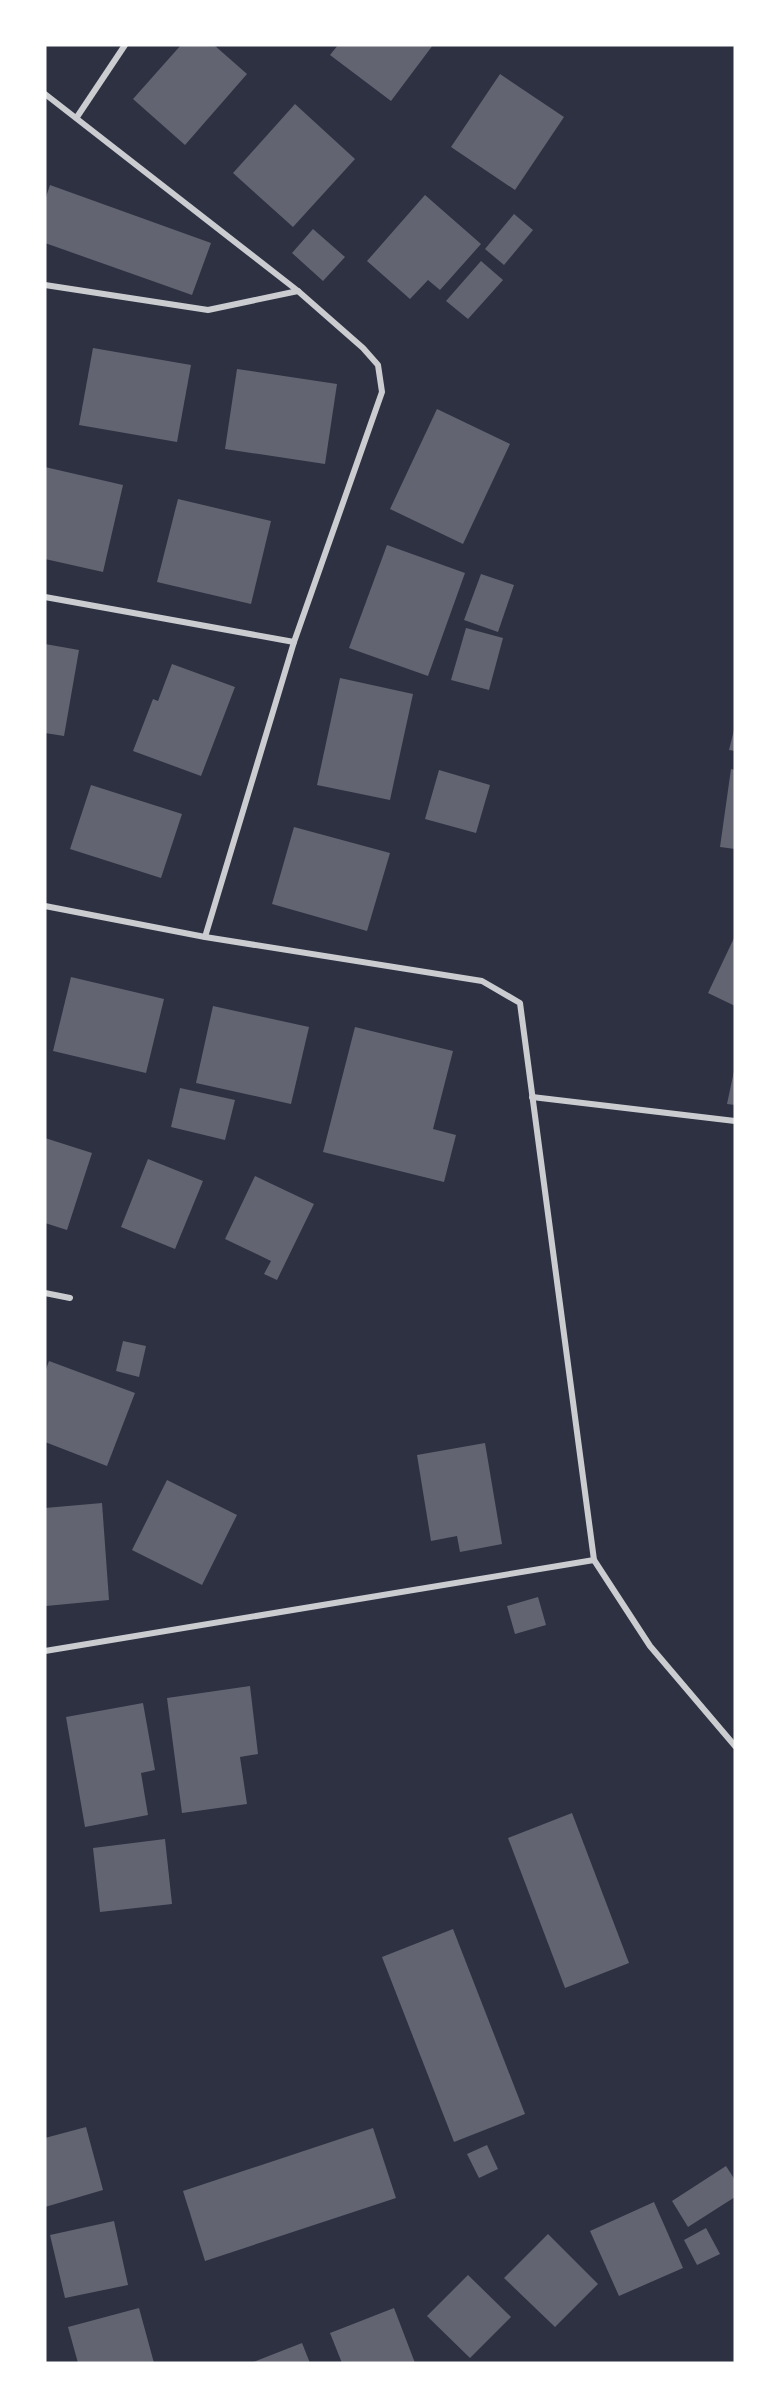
<svg xmlns="http://www.w3.org/2000/svg" width="780" height="2408" font-family="Roboto,sans-serif">
<style>
.building{fill:#626471}
.lines{fill:none;stroke-linecap:round;stroke-linejoin:round}
.minor{stroke:#caccd0;stroke-width:6}
</style>
<rect width="100%" height="100%" fill="#2d3142"/>
<g class="building">
<polygon points="181,45 214,45 247,74 185,145 133,99"/>
<polygon points="338,45 433,45 391,101 330,55"/>
<polygon points="500,74 564,117 515,190 451,147"/>
<polygon points="295,104 355,159 293,227 233,173"/>
<polygon points="50,185 211,243 192,295 45,243 45,200"/>
<polygon points="425,195 481,244 440,290 428,280 410,299 367,261"/>
<polygon points="514,214 533,230 504,265 485,249"/>
<polygon points="313,229 345,257 323,281 292,253"/>
<polygon points="481,261 503,280 468,319 446,301"/>
<polygon points="93,348 191,365 177,442 79,425"/>
<polygon points="237,369 337,384 325,464 225,449"/>
<polygon points="437,409 510,444 463,544 390,509"/>
<polygon points="45,467 123,485 103,572 45,559"/>
<polygon points="178,499 271,521 251,604 157,582"/>
<polygon points="387,545 465,573 428,676 349,648"/>
<polygon points="481,574 514,585 498,632 464,620"/>
<polygon points="466,628 503,638 489,690 451,680"/>
<polygon points="45,644 79,650 64,736 45,733"/>
<polygon points="172,664 235,687 201,776 133,751 153,699 158,701"/>
<polygon points="340,678 413,694 390,800 317,785"/>
<polygon points="734,730 735,730 735,751 729,750"/>
<polygon points="731,769 735,770 735,849 720,847"/>
<polygon points="439,770 490,785 476,833 425,819"/>
<polygon points="91,785 182,814 161,878 70,849"/>
<polygon points="294,827 390,853 367,931 272,904"/>
<polygon points="735,936 735,1006 708,993"/>
<polygon points="71,977 164,999 146,1073 53,1051"/>
<polygon points="213,1006 309,1027 291,1104 196,1083"/>
<polygon points="355,1027 453,1051 433,1129 456,1135 444,1182 323,1152"/>
<polygon points="734,1071 735,1071 735,1105 727,1104"/>
<polygon points="180,1088 235,1100 225,1140 171,1127"/>
<polygon points="45,1138 92,1153 67,1230 45,1223"/>
<polygon points="148,1159 203,1181 175,1249 121,1227"/>
<polygon points="255,1176 314,1204 277,1280 264,1274 271,1261 225,1239"/>
<polygon points="123,1341 146,1346 139,1377 116,1371"/>
<polygon points="49,1361 135,1393 107,1466 45,1442 45,1372"/>
<polygon points="485,1443 502,1544 460,1552 457,1536 431,1541 417,1455"/>
<polygon points="167,1480 237,1515 202,1585 132,1550"/>
<polygon points="102,1503 109,1600 46,1606 45,1508"/>
<polygon points="538,1597 546,1625 515,1634 507,1606"/>
<polygon points="250,1686 258,1754 240,1757 247,1804 182,1813 167,1698"/>
<polygon points="143,1703 155,1770 141,1773 148,1815 85,1827 66,1717"/>
<polygon points="572,1813 629,1963 565,1988 508,1838"/>
<polygon points="165,1839 172,1904 100,1912 93,1848"/>
<polygon points="453,1929 525,2114 454,2142 382,1957"/>
<polygon points="86,2127 103,2190 45,2207 45,2138"/>
<polygon points="373,2128 396,2198 205,2261 183,2191"/>
<polygon points="487,2145 498,2169 479,2178 467,2154"/>
<polygon points="726,2166 735,2180 735,2197 688,2227 672,2201"/>
<polygon points="654,2202 683,2268 619,2296 590,2231"/>
<polygon points="114,2221 128,2285 65,2298 50,2235"/>
<polygon points="706,2228 720,2254 697,2265 684,2240"/>
<polygon points="548,2234 598,2284 555,2327 504,2278"/>
<polygon points="468,2275 511,2317 470,2358 427,2316"/>
<polygon points="139,2308 154,2363 78,2363 68,2327"/>
<polygon points="394,2308 415,2363 342,2363 330,2333"/>
<polygon points="302,2343 310,2363 251,2363"/>
</g>
<g class="lines">
<g class="minor">
<polyline points="45,94 298,291 363,348 378,365 382,392 294,642 205,937"/>
<polyline points="77,117 125,45"/>
<polyline points="45,285 208,310 298,291"/>
<polyline points="45,597 294,642"/>
<polyline points="45,906 205,937 482,981 520,1003 594,1560 650,1646 735,1746"/>
<polyline points="532,1097 735,1121"/>
<polyline points="45,1293 70,1298"/>
<polyline points="45,1651 594,1560"/>
</g>
</g>
<rect width="780" height="2408" fill="none" stroke="#ffffff" stroke-width="93"/>
</svg>
